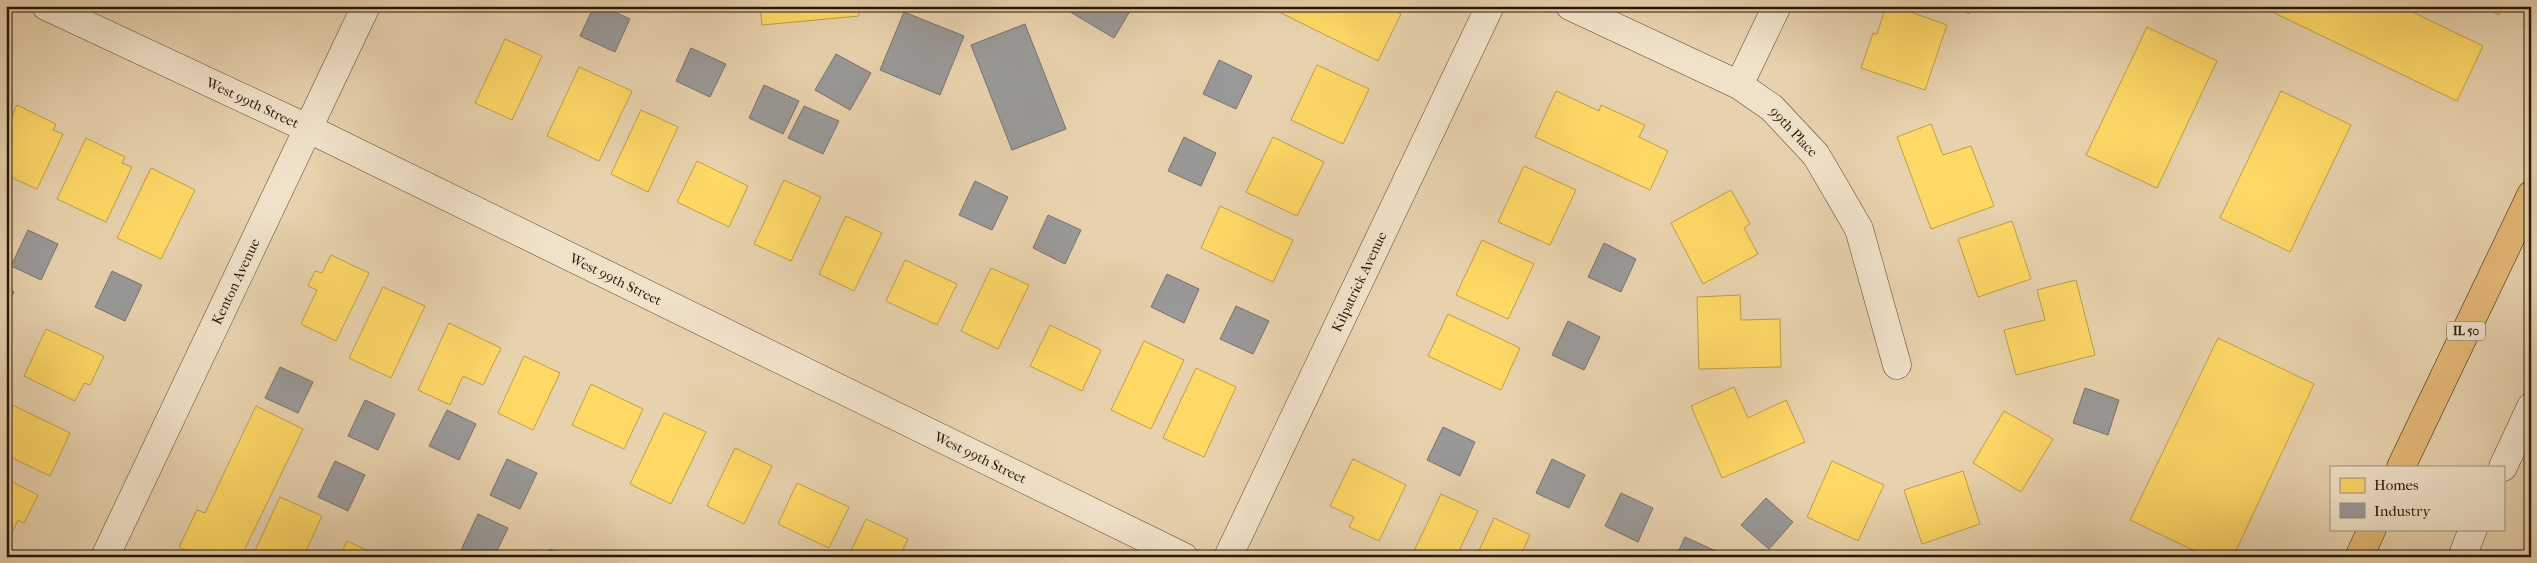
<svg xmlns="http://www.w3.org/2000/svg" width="2537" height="563" font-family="'IM FELL French Canon',serif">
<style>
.homes{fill:#ffd966;stroke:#be9e49}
.industry{fill:#999;stroke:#77726d}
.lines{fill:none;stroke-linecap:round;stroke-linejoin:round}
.minor-casing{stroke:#57452f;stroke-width:29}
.major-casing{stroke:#271605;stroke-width:29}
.minor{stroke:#f0e2ca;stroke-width:28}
.major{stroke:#e4b976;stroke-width:28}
.labels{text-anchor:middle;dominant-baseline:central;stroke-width:5;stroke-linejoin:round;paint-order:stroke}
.shield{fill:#f0e2ca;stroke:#635340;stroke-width:1}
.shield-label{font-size:12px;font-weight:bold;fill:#271605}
.street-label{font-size:14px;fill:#271605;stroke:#f0e2ca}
</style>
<rect width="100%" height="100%" fill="#e8d2ad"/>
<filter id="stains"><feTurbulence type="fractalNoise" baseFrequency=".004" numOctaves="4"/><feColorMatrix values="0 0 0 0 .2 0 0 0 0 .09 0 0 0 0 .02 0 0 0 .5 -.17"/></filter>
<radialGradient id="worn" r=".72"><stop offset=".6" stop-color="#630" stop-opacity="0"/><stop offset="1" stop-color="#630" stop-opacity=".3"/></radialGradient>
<g class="homes">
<polygon points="760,6 858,6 859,16 762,25"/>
<polygon points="1267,6 1384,6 1401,14 1378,61"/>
<polygon points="1886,6 1893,6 1947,25 1925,90 1861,68 1873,33 1877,34"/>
<polygon points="1953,6 1972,6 1969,14"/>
<polygon points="2260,6 2400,6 2483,46 2457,101"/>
<polygon points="2480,6 2503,6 2499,15"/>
<polygon points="2147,27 2217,61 2157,188 2086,155"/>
<polygon points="505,39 542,56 512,120 475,103"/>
<polygon points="1317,65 1369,89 1343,144 1291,120"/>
<polygon points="579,67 632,91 599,161 547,136"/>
<polygon points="1556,91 1599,111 1601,105 1645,125 1639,137 1668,151 1650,190 1535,137"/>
<polygon points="2281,91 2351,125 2290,252 2220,218"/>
<polygon points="17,105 56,124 53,130 63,134 37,189 6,175 6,128"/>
<polygon points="641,110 678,127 648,192 611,174"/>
<polygon points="1931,124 1943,155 1971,146 1994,206 1931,229 1897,137"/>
<polygon points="1273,137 1324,162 1297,216 1246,192"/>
<polygon points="86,138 125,157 122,163 132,167 106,222 57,199"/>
<polygon points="697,161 748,186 729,227 677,202"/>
<polygon points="1524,166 1576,190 1550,245 1498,222"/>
<polygon points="151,168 195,190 161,259 117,238"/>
<polygon points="784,180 821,197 791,261 754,244"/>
<polygon points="1731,190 1750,224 1744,228 1758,254 1703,284 1671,223"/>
<polygon points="1220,206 1293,240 1273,282 1201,248"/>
<polygon points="846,216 882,233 854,291 819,274"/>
<polygon points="2012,221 2031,279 1978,297 1958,239"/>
<polygon points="1482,240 1534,264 1508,319 1456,295"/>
<polygon points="331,255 369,273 336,341 301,324 317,290 308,286 315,271 322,273"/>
<polygon points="905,260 957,284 937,325 886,301"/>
<polygon points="991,268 1029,285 998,349 961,331"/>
<polygon points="2076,280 2095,355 2016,375 2004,330 2045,320 2037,290"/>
<polygon points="383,287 425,306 391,378 349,358"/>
<polygon points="1740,295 1741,320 1780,319 1781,367 1699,369 1697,297"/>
<polygon points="1448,314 1520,348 1501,390 1428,356"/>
<polygon points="449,323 501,348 483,385 463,376 450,405 418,390"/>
<polygon points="1050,325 1101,350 1082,391 1030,366"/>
<polygon points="46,329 104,356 90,385 84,383 75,401 24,376"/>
<polygon points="2218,338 2314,384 2233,557 2208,557 2130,520"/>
<polygon points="1144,341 1184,360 1151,429 1111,410"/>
<polygon points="524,356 560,373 533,430 498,413"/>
<polygon points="1196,368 1236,387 1204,457 1163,438"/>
<polygon points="591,384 643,409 624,449 572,425"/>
<polygon points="1734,387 1748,418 1786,400 1805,442 1722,478 1691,406"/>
<polygon points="6,402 70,433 50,476 6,455"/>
<polygon points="256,406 303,429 241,557 199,557 179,547 197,510 205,513"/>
<polygon points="2004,411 2053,439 2021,492 1973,463"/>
<polygon points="664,413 706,432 671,504 630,484"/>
<polygon points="735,448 772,466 744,524 707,506"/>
<polygon points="1353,459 1406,485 1379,541 1349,527 1354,517 1330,506"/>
<polygon points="1832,461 1884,485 1858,541 1807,517"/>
<polygon points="1963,471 1980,524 1922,544 1904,490"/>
<polygon points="6,479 38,495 24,523 18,520 9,539 6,538"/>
<polygon points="797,483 849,507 829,548 778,524"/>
<polygon points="1441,494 1478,511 1456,557 1422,557 1413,553"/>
<polygon points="280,497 322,516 303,557 252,557"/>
<polygon points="1494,518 1530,535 1520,557 1476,557"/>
<polygon points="866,519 908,539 899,557 848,557"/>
<polygon points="347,541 381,557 339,557"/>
</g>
<g class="industry">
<polygon points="259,6 275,6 272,12"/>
<polygon points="594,6 602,6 630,19 615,52 580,36"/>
<polygon points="1060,6 1133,6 1114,38"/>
<polygon points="904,12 964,36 940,95 880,70"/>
<polygon points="1025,24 1066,129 1012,150 971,45"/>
<polygon points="691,48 726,64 710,97 676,81"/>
<polygon points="836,54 871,73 850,110 815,90"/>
<polygon points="1219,60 1252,76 1236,109 1203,94"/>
<polygon points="764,85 799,101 783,134 749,118"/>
<polygon points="804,106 839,121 823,154 788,138"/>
<polygon points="1184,137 1216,153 1201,186 1168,171"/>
<polygon points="975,181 1008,197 992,230 959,215"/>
<polygon points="1048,215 1081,230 1065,264 1033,248"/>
<polygon points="28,230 58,244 41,280 11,266"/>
<polygon points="1604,243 1636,259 1621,292 1588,277"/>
<polygon points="112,271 142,285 125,321 95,307"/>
<polygon points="1167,274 1199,289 1184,323 1151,307"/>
<polygon points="6,288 14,292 6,308"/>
<polygon points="1236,306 1269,321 1253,354 1220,339"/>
<polygon points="1568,321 1600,337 1584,370 1552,355"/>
<polygon points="280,367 313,382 298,413 265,398"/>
<polygon points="2085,388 2119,400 2108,435 2073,423"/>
<polygon points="365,400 395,414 378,450 348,436"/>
<polygon points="447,410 476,424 459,460 429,446"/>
<polygon points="1443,427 1475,442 1460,476 1427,460"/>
<polygon points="507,459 537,473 520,509 490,495"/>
<polygon points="1552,459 1585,475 1569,508 1536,493"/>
<polygon points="335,461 365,475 348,511 318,497"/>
<polygon points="1621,493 1653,508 1638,542 1605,526"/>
<polygon points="1766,498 1793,522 1769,549 1741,525"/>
<polygon points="478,514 508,528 494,557 475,557 461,550"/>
<polygon points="1685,537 1718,552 1716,557 1676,557"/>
<polygon points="550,549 566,557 547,557"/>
</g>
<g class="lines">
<defs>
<g id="minor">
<path id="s1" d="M46,6l263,123 875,428"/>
<path id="s2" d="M1570,6l169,79 33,23 44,47 43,74 38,136"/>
<polyline points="1739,85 1777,6"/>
<polyline points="2503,467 2531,407"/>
<path id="s3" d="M105,557l261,-551"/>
<path id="s4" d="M1228,557l262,-551"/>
<polyline points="2462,557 2473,529"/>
</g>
<g id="major">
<polyline points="2401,467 2531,195"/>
<polyline points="2359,557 2372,529"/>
</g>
</defs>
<use href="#minor" class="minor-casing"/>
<use href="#major" class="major-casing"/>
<use href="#minor" class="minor"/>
<use href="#major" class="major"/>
</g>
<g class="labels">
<rect class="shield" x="2447" y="321.5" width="38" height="19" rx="4"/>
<g class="shield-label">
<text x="2466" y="331">IL 50</text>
</g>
<g class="street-label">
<text stroke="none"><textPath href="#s1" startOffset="228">West 99th Street</textPath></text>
<text stroke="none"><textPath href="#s2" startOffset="259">99th Place</textPath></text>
<text stroke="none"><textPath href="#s1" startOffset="632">West 99th Street</textPath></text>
<text stroke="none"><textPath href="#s4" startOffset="305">Kilpatrick Avenue</textPath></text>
<text stroke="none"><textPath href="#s3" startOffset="305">Kenton Avenue</textPath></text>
<text stroke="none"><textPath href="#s1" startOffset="1038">West 99th Street</textPath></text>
</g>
</g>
<rect width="2537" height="563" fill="none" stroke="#e8d2ad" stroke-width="25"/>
<rect x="8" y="8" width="2522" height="548" fill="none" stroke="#271605" stroke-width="2.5"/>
<rect x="12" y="12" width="2512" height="538" fill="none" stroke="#271605"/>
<rect x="2330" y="466" width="175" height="65" fill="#f0e2ca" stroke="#a0907b"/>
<rect x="2340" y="478" width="25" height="15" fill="#ffd966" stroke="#a0907b"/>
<text x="2374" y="490" font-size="15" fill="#271605">Homes</text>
<rect x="2340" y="503" width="25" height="15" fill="#999999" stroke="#a0907b"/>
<text x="2374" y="516" font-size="15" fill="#271605">Industry</text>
<rect width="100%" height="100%" filter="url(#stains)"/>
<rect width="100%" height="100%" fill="url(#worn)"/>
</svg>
